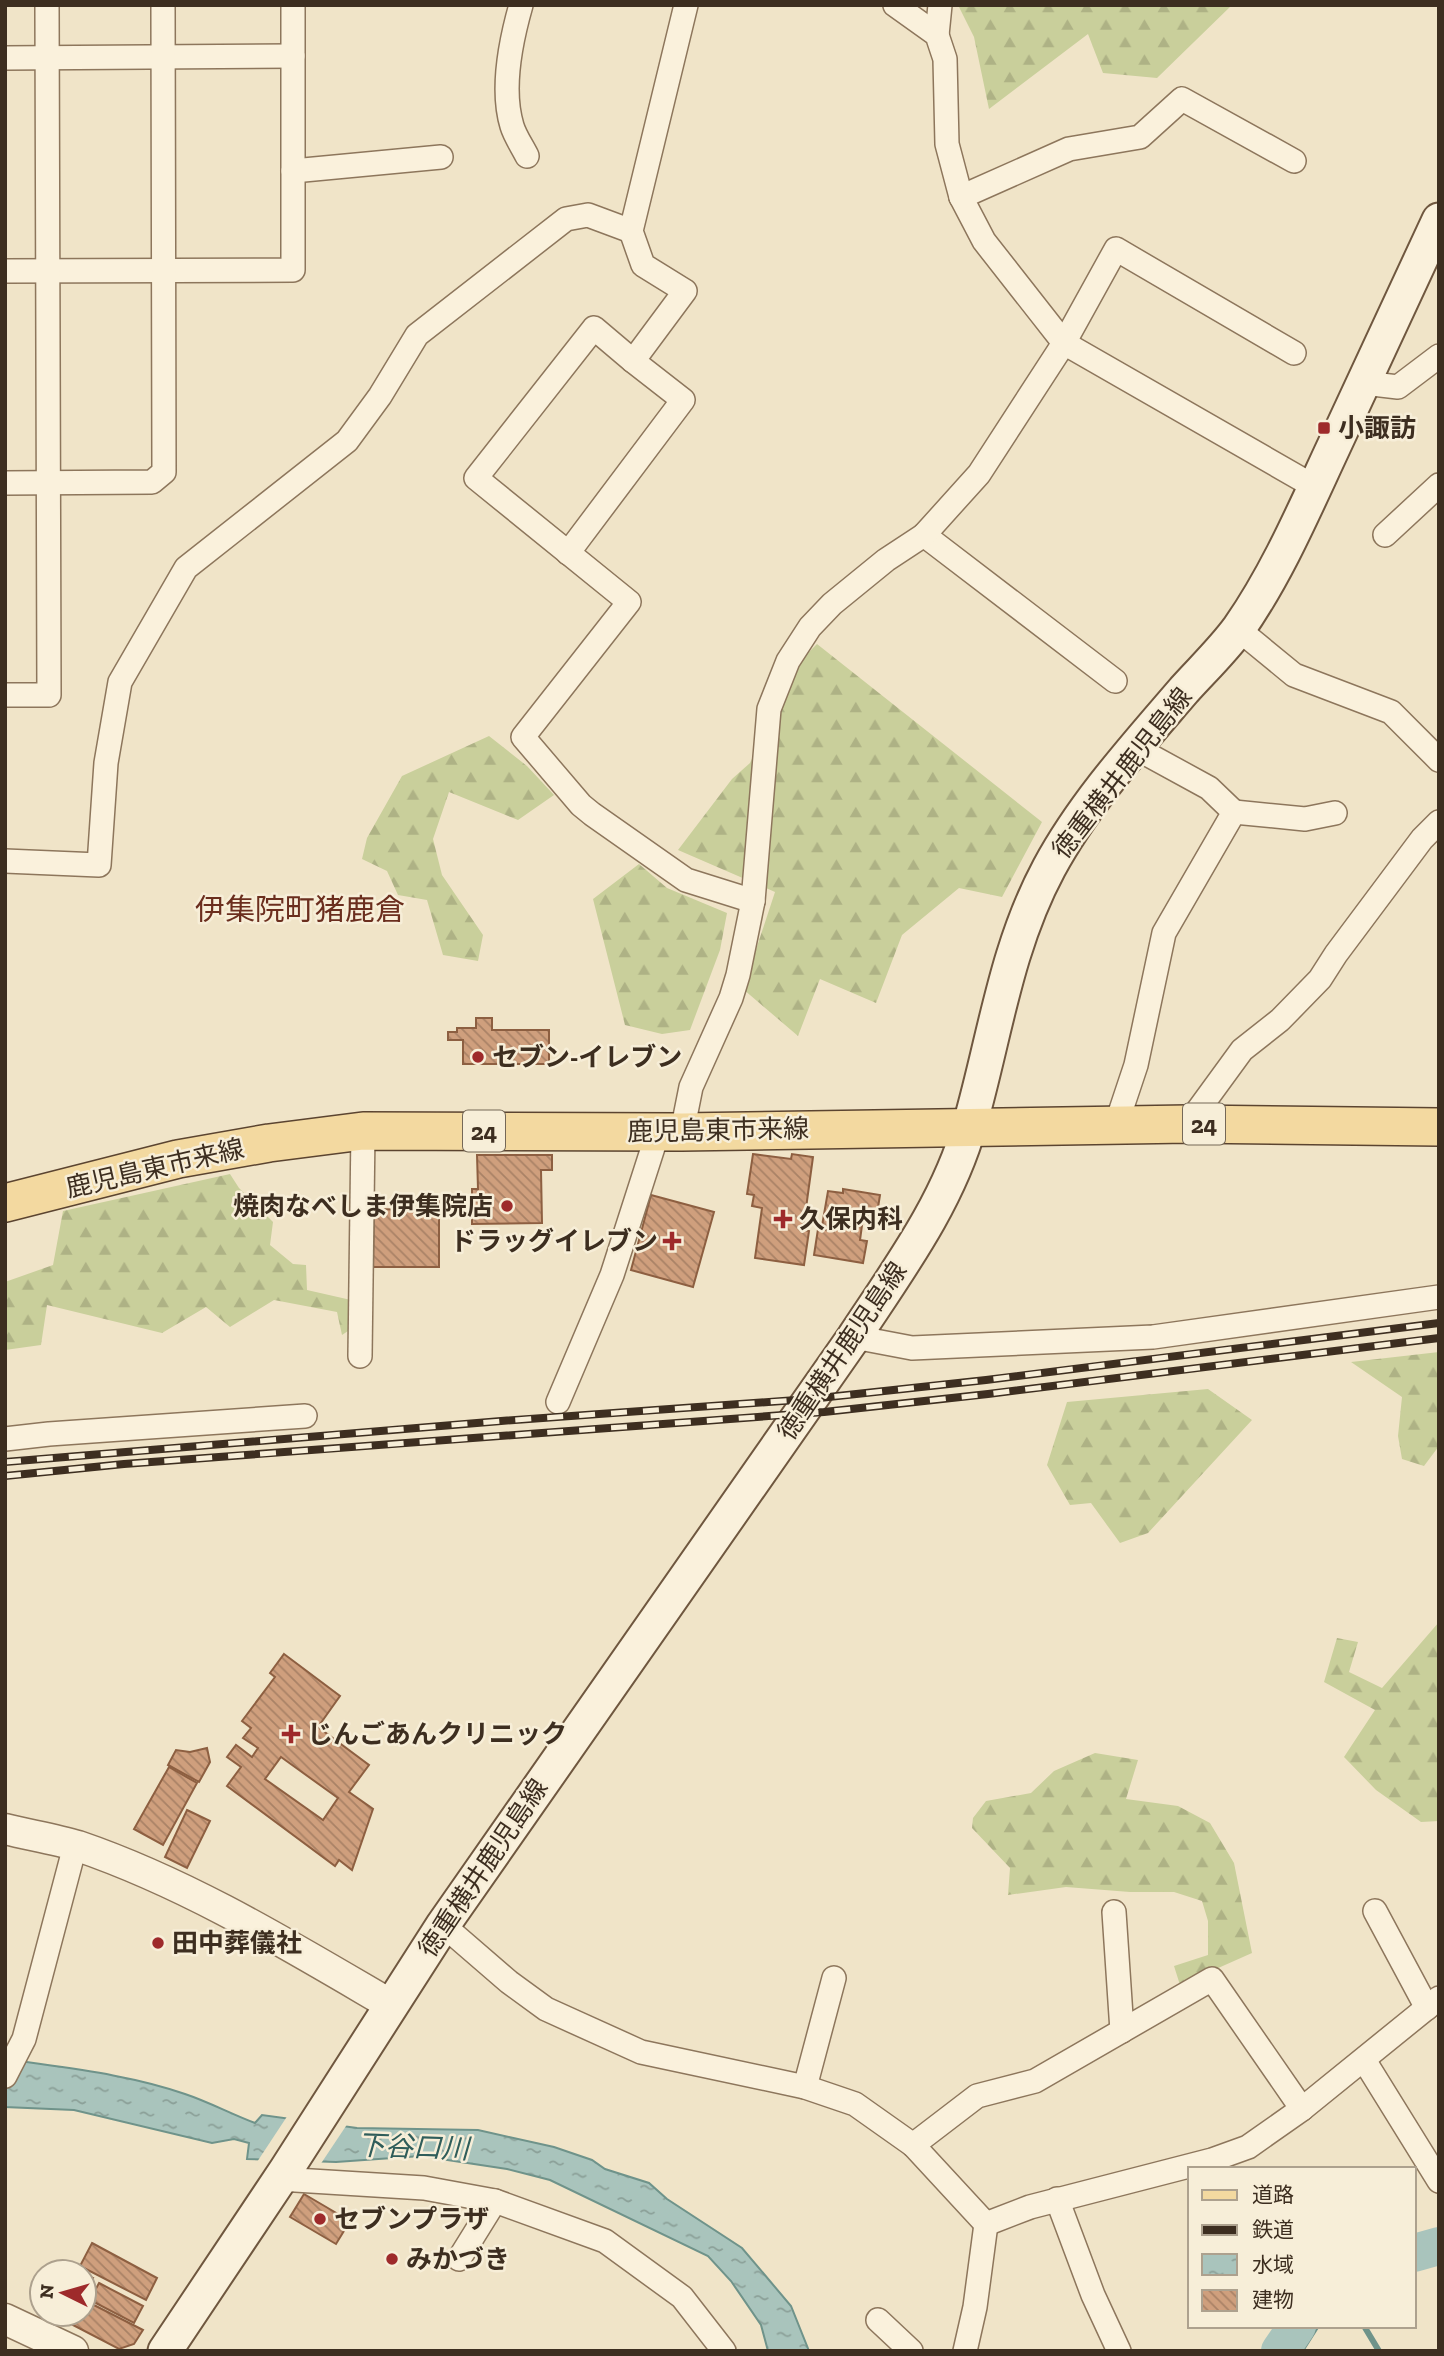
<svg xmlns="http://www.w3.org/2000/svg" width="1444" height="2356" font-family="'Zilla Slab','Noto Sans JP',serif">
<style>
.forest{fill:url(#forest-firs)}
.water{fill:url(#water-ripples);stroke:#6f938a;stroke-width:2}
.pier{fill:#f0e4c8}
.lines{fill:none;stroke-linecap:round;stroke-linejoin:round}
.stream{stroke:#6f938a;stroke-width:6}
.river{stroke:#a9c4bc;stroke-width:38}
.building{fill:url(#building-back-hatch);stroke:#8d5f41;stroke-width:2;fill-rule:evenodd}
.minor-casing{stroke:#8d765c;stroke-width:26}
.tertiary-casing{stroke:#8d765c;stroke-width:33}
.secondary-casing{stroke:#6f573f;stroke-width:37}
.primary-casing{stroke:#5b4430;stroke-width:40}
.minor{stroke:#faf1dc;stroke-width:23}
.tertiary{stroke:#faf1dc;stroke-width:30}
.secondary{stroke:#faf1dc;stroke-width:33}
.primary{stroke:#f3d9a0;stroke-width:37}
.rail-casing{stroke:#3d2e20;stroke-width:8}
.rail{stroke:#f7eed8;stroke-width:5;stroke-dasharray:16;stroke-linecap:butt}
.poi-dot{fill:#9e2a2b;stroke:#f7eed8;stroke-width:2.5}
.labels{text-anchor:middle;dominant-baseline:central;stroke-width:5;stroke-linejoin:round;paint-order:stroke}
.shield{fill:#f7eed8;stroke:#756857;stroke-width:2}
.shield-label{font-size:24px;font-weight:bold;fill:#3d2e20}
.poi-label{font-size:26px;font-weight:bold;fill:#3d2e20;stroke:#f7eed8;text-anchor:start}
.street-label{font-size:26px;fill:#3d2e20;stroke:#f7eed8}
.water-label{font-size:28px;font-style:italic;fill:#2f5d5a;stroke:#f7eed8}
.quarter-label{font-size:30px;fill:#6b2e1e;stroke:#f7eed8}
</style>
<defs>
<pattern id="forest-firs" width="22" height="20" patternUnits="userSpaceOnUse" patternTransform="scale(1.75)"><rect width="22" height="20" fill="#c9cf9b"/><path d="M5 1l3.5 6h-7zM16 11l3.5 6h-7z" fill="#aeb285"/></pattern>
<pattern id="water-ripples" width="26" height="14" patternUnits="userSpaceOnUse" patternTransform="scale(1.75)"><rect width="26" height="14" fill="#a9c4bc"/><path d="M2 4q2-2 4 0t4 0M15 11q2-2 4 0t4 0" fill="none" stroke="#8ba098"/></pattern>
<pattern id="building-back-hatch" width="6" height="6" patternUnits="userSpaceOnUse" patternTransform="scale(1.75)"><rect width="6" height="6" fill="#cf9f7d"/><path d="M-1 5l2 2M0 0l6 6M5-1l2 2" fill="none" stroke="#a98266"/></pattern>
</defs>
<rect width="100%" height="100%" fill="#f0e4c8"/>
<g class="forest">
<polygon points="958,5 1232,5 1157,78 1103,73 1088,34 989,109 974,37"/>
<polygon points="817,644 1042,822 1002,897 959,888 902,935 876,1003 820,979 798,1036 743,989 775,892 678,850 732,779 750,763 794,667"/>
<polygon points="489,736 527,766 554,795 518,820 449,792 433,839 442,875 483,935 478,961 443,955 427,900 398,895 387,871 362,859 367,838 402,776"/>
<polygon points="639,864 667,888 727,913 720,950 690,1030 662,1034 625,1025 593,899"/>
<polygon points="230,1174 239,1188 273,1222 270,1245 293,1264 306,1265 307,1290 351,1300 354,1327 342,1335 337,1312 274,1300 230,1327 206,1307 162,1333 47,1305 41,1345 5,1350 5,1282 53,1265 63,1211"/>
<polygon points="1439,1352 1439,1446 1424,1466 1402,1459 1398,1436 1402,1397 1351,1362"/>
<polygon points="1208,1389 1252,1420 1148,1533 1120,1543 1091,1503 1070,1505 1047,1465 1067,1402"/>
<polygon points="1439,1622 1439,1821 1421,1822 1376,1790 1344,1757 1375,1710 1324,1682 1337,1638 1358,1642 1349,1672 1382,1688"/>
<polygon points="1095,1753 1138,1760 1126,1799 1178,1806 1210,1823 1234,1863 1252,1953 1180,1985 1174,1966 1208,1955 1208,1921 1202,1901 1174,1892 1130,1892 1066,1887 1008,1895 1010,1868 972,1828 973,1818 986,1801 1031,1793 1054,1771"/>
</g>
<g class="water">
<path d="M5,2059c60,9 123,15 180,35 24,8 46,20 70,29l7,-8 95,13 121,2 76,17 38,13 13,9 44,14 18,16 75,49 49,58 18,45h-41l-7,-26 -30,-44 -23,-25 -158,-76 -43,-11 -86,-13 -85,6 -89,-3 2,-16 -15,-4 -22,4 -138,-33 -69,-3z"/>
<polygon points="1313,2326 1319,2326 1303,2351 1291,2351"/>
</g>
<polygon class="pier" points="288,2115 348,2123 320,2165 257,2162"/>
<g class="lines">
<polyline class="stream" points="1364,2326 1379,2351"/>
<g class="river">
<polyline points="1414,2253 1439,2246"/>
<polyline points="1280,2351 1297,2326"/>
</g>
</g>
<g class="building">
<polygon points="476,1018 492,1018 492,1030 549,1030 549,1064 463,1064 463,1040 448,1040 448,1032 457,1032 457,1028 476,1028"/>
<polygon points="753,1154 791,1159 792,1154 813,1157 803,1230 809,1231 804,1265 755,1258 762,1208 752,1206 754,1195 747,1194"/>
<polygon points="477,1155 552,1155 552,1170 541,1170 542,1223 472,1224 472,1189 478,1189"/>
<polygon points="843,1189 880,1195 876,1220 863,1218 860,1240 867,1241 863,1263 814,1255 818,1229 834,1231 834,1228 822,1226 828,1191 843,1193"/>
<polygon points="651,1195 714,1212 693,1287 631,1270"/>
<polygon points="422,1201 439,1201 439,1267 373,1267 374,1209 422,1210"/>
<path d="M284,1654l56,42 -22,31 51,38 -20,27 24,17 -21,61 -13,-10 -4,6 -108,-80 14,-19 -14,-10 9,-12 16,12 6,-9 -15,-10 8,-10 -9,-7 33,-44 -5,-4zM281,1757l57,41 -15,22 -58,-41z"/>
<polygon points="207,1748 210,1762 199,1782 168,1765 176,1750 190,1752"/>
<polygon points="169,1767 197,1783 163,1845 134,1829"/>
<polygon points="187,1810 210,1821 187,1868 165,1857"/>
<polygon points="304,2194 350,2221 336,2244 290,2217"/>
<polygon points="92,2243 157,2278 146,2300 80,2266"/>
<polygon points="84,2274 93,2278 84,2296"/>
<polygon points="99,2283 143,2306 134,2323 90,2300"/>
<polygon points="86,2301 143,2330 134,2344 119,2349 73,2325 79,2314 84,2314"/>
</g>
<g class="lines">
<defs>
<g id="minor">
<path d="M521,5c-10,35 -20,85 -9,121 3,10 10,20 15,30"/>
<polyline points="895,5 937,35 945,59 947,144 961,197 984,241 1064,343 1315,487"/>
<polyline points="937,35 940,5"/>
<polyline points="5,58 293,56"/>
<polyline points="293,171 441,157"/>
<polyline points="961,197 1069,149 1140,137 1182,99 1294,161"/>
<polyline points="5,271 293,270 293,5"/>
<polyline points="633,361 594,328 476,478 629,602 523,737 581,805 592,814 686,880 753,901"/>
<polyline points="1364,383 1398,387 1439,356"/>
<polyline points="5,483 152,482 164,472 163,5"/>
<polyline points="924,535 1115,681"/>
<polyline points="1385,535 1439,485"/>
<polyline points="568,553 683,400 633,361 685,291 643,265 631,231 686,5"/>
<polyline points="1238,629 1294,675 1391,712 1439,760"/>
<polyline points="5,695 49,695 47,5"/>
<polyline points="1234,812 1305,819 1335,813"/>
<polyline points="5,861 99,865 106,763 120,682 186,568 347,441 380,396 417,335 566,219 588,215 631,231"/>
<polyline points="1188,1124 1242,1050 1280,1020 1320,979 1336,954 1422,839 1439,822"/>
<polyline points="1116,1125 1136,1065 1164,933 1234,812 1209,788 1134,747"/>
<polyline points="682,1132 691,1087 731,998 738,975 753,901 769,709 788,661 810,627 832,604 886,560 924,535 979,474 1064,343 1116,249 1294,353"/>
<polyline points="854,1337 912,1348 1153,1337 1439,1297"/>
<polyline points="360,1356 363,1131"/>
<polyline points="558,1402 612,1275 658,1132"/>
<polyline points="5,1439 49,1434 305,1416"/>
<polyline points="1375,1911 1427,2008"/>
<polyline points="1114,1912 1122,2031"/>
<polyline points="443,1925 509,1982 546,2009 641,2052 805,2087 855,2104 913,2145 986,2224"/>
<polyline points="1364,2060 1439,2181"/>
<polyline points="5,2076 24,2039 75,1846"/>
<polyline points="805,2087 834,1978"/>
<polyline points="913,2145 977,2096 1035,2081 1212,1979 1302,2109"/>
<polyline points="279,2179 424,2188 495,2201 605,2241 682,2297 724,2351"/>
<polyline points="1057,2199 1093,2295 1119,2351"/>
<polyline points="986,2224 1030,2207 1212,2160 1248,2147 1302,2109 1439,1998"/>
<polyline points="459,2259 495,2201"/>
<polyline points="878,2320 911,2351"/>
<polyline points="965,2351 975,2307 986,2224"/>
</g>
<g id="tertiary">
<path d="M5,1829c24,6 50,10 73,17 111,38 212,100 313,159"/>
<polyline points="5,2319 73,2351"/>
</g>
<path id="secondary" d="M165,2351l121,-181 157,-245 411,-588c44,-67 94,-134 116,-213 25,-87 35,-174 79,-256 35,-65 87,-122 135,-178 18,-20 39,-40 55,-62 39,-56 66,-120 95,-182 35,-75 70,-150 105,-226"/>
<polyline id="primary" points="5,1203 178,1159 269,1143 363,1131 682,1132 1188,1124 1439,1127"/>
</defs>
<use href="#minor" class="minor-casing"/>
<use href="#tertiary" class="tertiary-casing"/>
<use href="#secondary" class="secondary-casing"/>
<use href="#primary" class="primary-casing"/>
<use href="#minor" class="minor"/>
<use href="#tertiary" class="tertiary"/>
<use href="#secondary" class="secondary"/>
<use href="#primary" class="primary"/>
<defs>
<g id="rail">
<polyline points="5,1462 501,1421 810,1399 986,1380 1439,1323"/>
<polyline points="5,1476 124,1464 824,1412 988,1394 1439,1338"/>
</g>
</defs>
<use href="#rail" class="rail-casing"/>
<use href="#rail" class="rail"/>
</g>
<g class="poi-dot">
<rect x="1317" y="421" width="14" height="14" rx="3.5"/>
<circle cx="478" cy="1057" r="7"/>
<circle cx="507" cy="1206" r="7"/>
<path d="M779.5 1208.5h7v7h7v7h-7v7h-7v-7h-7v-7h7z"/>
<path d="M668.5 1230.5h7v7h7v7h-7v7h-7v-7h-7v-7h7z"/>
<path d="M287.5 1723.5h7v7h7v7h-7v7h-7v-7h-7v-7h7z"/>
<circle cx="158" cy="1943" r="7"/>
<circle cx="320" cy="2219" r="7"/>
<circle cx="392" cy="2259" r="7"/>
</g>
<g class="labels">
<g class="shield">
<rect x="1183" y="1103.5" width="42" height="41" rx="5"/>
<rect x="463" y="1110.5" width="42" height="41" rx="5"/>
</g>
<g class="shield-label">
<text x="1204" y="1124">24</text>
<text x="484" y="1131">24</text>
</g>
<g class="poi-label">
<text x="1338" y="428">小諏訪</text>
<text x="492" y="1057">セブン-イレブン</text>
<text x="493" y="1206" text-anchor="end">焼肉なべしま伊集院店</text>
<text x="799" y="1219">久保内科</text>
<text x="658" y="1241" text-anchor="end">ドラッグイレブン</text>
<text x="307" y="1734">じんごあんクリニック</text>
<text x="172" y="1943">田中葬儀社</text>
<text x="334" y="2219">セブンプラザ</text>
<text x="406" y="2259">みかづき</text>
</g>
<g class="street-label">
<text transform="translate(1122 773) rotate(-52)">徳重横井鹿児島線</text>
<text transform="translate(718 1130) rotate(-1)">鹿児島東市来線</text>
<text transform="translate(155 1168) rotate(-13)">鹿児島東市来線</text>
<text transform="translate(842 1351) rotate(-56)">徳重横井鹿児島線</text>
<text transform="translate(483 1868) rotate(-56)">徳重横井鹿児島線</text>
</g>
<g class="water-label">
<text transform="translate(413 2147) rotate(2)">下谷口川</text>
</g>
<g class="quarter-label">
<text x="300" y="910">伊集院町猪鹿倉</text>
</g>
</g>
<rect width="1444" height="2356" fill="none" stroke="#3d2e20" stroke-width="14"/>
<rect x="1188" y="2167" width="228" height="161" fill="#f7eed8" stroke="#ada18e" stroke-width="2"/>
<rect x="1202" y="2190" width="35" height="10" fill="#f3d9a0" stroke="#ada18e" stroke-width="2"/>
<text x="1252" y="2202" font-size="21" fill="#3d2e20">道路</text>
<rect x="1202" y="2225" width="35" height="10" fill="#3d2e20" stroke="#ada18e" stroke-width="2"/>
<text x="1252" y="2237" font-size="21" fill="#3d2e20">鉄道</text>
<rect x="1202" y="2254" width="35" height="21" fill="url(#water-ripples)" stroke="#ada18e" stroke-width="2"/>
<text x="1252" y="2272" font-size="21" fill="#3d2e20">水域</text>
<rect x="1202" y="2290" width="35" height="21" fill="url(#building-back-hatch)" stroke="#ada18e" stroke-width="2"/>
<text x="1252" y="2307" font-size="21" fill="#3d2e20">建物</text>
<g transform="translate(63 2293) rotate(275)"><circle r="33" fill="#f7eed8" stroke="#ada18e" stroke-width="2"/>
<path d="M0-5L12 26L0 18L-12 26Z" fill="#9e2a2b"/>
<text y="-10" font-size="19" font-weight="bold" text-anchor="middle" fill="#3d2e20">N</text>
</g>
</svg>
